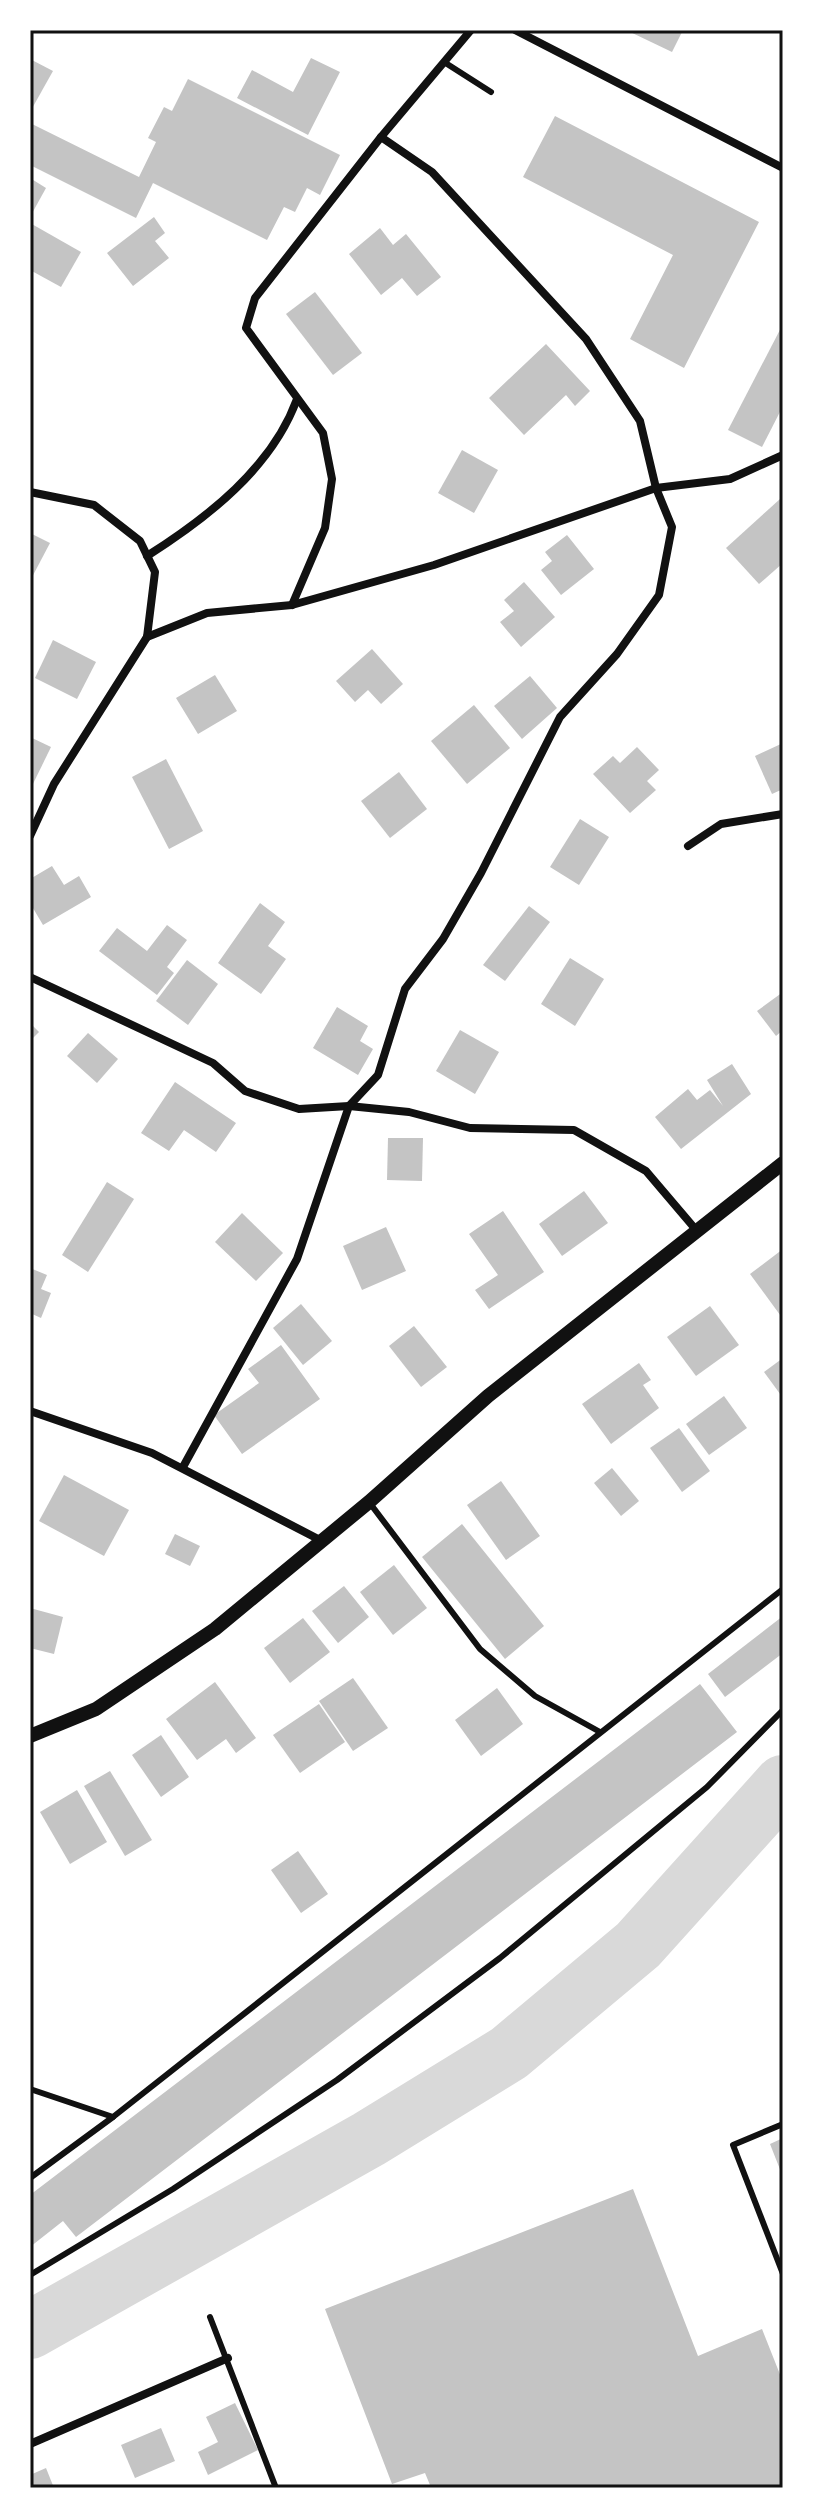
<svg xmlns="http://www.w3.org/2000/svg" width="813" height="2518" font-family="'DejaVu Sans',sans-serif">
<style>
.lines{fill:none;stroke-linecap:round;stroke-linejoin:round}
.river{stroke:#d9d9d9;stroke-width:58}
.building{fill:#c4c4c4}
.service{stroke:#111;stroke-width:6}
.minor{stroke:#111;stroke-width:8}
.tertiary{stroke:#111;stroke-width:14}
.neatline{fill:none;stroke:#111;stroke-width:3}
</style>
<rect width="100%" height="100%" fill="#fff"/>
<g class="lines">
<polyline class="river" points="30,2330 369,2139 509,2053 638,1945 783,1784"/>
</g>
<g class="building">
<polygon points="626,30 683,30 672,52"/>
<polygon points="311,58 340,72 308,135 237,98 252,70 293,92"/>
<polygon points="30,59 53,71 30,112"/>
<polygon points="188,79 340,155 320,195 307,188 295,212 284,207 267,240 153,183 136,218 30,165 30,123 139,177 156,142 148,138 164,107 172,111"/>
<polygon points="555,116 759,222 684,368 630,339 673,255 523,177"/>
<polygon points="30,178 46,188 30,217"/>
<polygon points="154,217 165,233 155,241 169,258 133,286 107,253"/>
<polygon points="30,223 81,252 61,287 30,270"/>
<polygon points="380,228 393,245 406,234 441,277 417,296 402,278 381,295 349,254"/>
<polygon points="315,292 362,353 333,375 286,314"/>
<polygon points="783,324 783,406 762,447 728,430"/>
<polygon points="546,344 590,391 575,406 566,395 524,435 489,398"/>
<polygon points="462,450 498,470 474,513 438,493"/>
<polygon points="780,499 783,503 783,563 759,584 726,548"/>
<polygon points="30,533 50,543 30,581"/>
<polygon points="567,535 594,569 561,595 541,570 552,561 545,552"/>
<polygon points="524,582 555,617 521,647 500,622 514,611 504,600"/>
<polygon points="53,640 96,662 77,699 35,678"/>
<polygon points="372,649 403,684 381,704 368,690 355,702 336,681"/>
<polygon points="215,675 237,711 198,734 176,698"/>
<polygon points="530,676 557,708 522,739 494,706"/>
<polygon points="474,705 510,748 467,784 431,741"/>
<polygon points="30,737 51,747 30,790"/>
<polygon points="783,743 783,789 772,794 755,756"/>
<polygon points="637,747 659,770 647,781 656,790 630,813 593,774 613,756 620,763"/>
<polygon points="166,759 203,831 169,849 132,777"/>
<polygon points="399,772 427,809 390,838 361,801"/>
<polygon points="580,819 609,837 579,885 550,867"/>
<polygon points="52,866 64,885 79,876 91,897 43,925 30,903 30,879"/>
<polygon points="260,903 285,922 268,946 286,959 261,994 218,963"/>
<polygon points="529,906 550,922 505,981 483,965"/>
<polygon points="167,925 187,940 167,967 174,973 157,995 99,951 117,928 147,951"/>
<polygon points="570,958 604,979 575,1026 541,1004"/>
<polygon points="187,960 218,984 188,1025 156,1001"/>
<polygon points="783,992 783,1030 776,1036 757,1011"/>
<polygon points="337,1007 368,1026 360,1041 373,1049 358,1075 313,1048"/>
<polygon points="30,1023 39,1032 30,1041"/>
<polygon points="460,1030 499,1052 475,1094 436,1071"/>
<polygon points="88,1033 118,1059 97,1083 67,1056"/>
<polygon points="732,1064 751,1094 681,1149 655,1117 688,1089 697,1100 710,1090 723,1106 707,1080"/>
<polygon points="175,1082 236,1123 216,1152 184,1130 169,1151 141,1133"/>
<polygon points="388,1138 423,1138 422,1181 387,1180"/>
<polygon points="107,1182 134,1199 88,1272 62,1255"/>
<polygon points="584,1191 608,1223 562,1256 539,1224"/>
<polygon points="503,1211 544,1272 489,1309 475,1290 498,1275 469,1234"/>
<polygon points="242,1213 283,1253 256,1281 215,1242"/>
<polygon points="386,1227 406,1271 362,1290 343,1246"/>
<polygon points="783,1249 783,1319 750,1274"/>
<polygon points="30,1268 47,1275 41,1289 51,1293 41,1318 30,1313"/>
<polygon points="301,1304 332,1341 303,1365 273,1328"/>
<polygon points="710,1306 739,1345 696,1376 667,1337"/>
<polygon points="414,1326 447,1367 421,1387 389,1346"/>
<polygon points="281,1345 320,1399 242,1454 214,1415 259,1383 248,1369"/>
<polygon points="783,1358 783,1398 764,1372"/>
<polygon points="639,1363 651,1380 643,1385 659,1408 611,1444 582,1404"/>
<polygon points="724,1396 747,1428 709,1455 686,1424"/>
<polygon points="679,1428 710,1471 682,1492 650,1448"/>
<polygon points="612,1468 639,1501 621,1516 594,1483"/>
<polygon points="64,1475 129,1510 104,1556 39,1521"/>
<polygon points="501,1481 540,1536 506,1560 467,1505"/>
<polygon points="462,1524 544,1626 505,1659 422,1557"/>
<polygon points="175,1534 200,1546 190,1566 165,1554"/>
<polygon points="394,1565 427,1608 393,1635 360,1592"/>
<polygon points="344,1586 369,1617 338,1643 312,1611"/>
<polygon points="30,1608 63,1617 54,1654 30,1648"/>
<polygon points="783,1616 783,1653 725,1697 708,1674"/>
<polygon points="303,1618 330,1652 290,1683 264,1648"/>
<polygon points="353,1678 388,1728 353,1751 319,1701"/>
<polygon points="215,1682 256,1738 236,1753 226,1739 197,1760 166,1719"/>
<polygon points="700,1684 737,1732 76,2237 63,2221 30,2247 30,2195"/>
<polygon points="497,1688 523,1724 481,1756 455,1720"/>
<polygon points="319,1704 345,1742 300,1773 273,1735"/>
<polygon points="161,1735 189,1777 161,1797 132,1755"/>
<polygon points="110,1771 152,1840 125,1856 84,1786"/>
<polygon points="77,1790 107,1842 70,1864 40,1812"/>
<polygon points="298,1851 328,1894 301,1913 271,1870"/>
<polygon points="783,2138 783,2177 770,2144"/>
<polygon points="633,2189 698,2356 762,2329 783,2382 783,2488 423,2488 430,2485 425,2473 392,2484 325,2309"/>
<polygon points="235,2403 258,2450 208,2475 198,2452 218,2442 206,2417"/>
<polygon points="161,2428 175,2461 135,2478 121,2445"/>
<polygon points="46,2468 54,2488 30,2488 30,2475"/>
</g>
<g class="lines">
<g class="service">
<polyline points="444,62 491,92"/>
<polyline points="369,1502 480,1649 535,1696 600,1732"/>
<polyline points="30,2089 113,2117 783,1589"/>
<polyline points="783,2124 733,2145 783,2274"/>
<polyline points="30,2178 113,2117"/>
<polyline points="30,2275 173,2189 337,2080 500,1958 707,1787 783,1710"/>
<polyline points="210,2317 276,2488"/>
</g>
<g class="minor">
<polyline points="515,30 783,168"/>
<polyline points="30,492 94,505 140,541 155,572 147,637 54,784 30,836"/>
<path d="M147,556c60,-38 125,-88 150,-157"/>
<polyline points="292,605 325,528 332,479 323,433 246,328 255,298 381,137 471,30"/>
<polyline points="147,637 207,613 292,605 434,565 656,488 730,479 783,455"/>
<polyline points="688,846 721,824 783,814"/>
<polyline points="30,977 213,1063 245,1091 299,1109 349,1106 409,1112 470,1128 574,1130 646,1171 697,1231"/>
<polyline points="30,1411 152,1453 322,1541"/>
<polyline points="183,1467 297,1259 349,1106 378,1075 405,989 443,939 481,873 560,717 617,654 659,595 672,527 656,488 640,421 586,339 432,172 381,137"/>
<polyline points="30,2444 228,2358"/>
</g>
<polyline class="tertiary" points="30,1736 96,1709 215,1629 369,1502 488,1396 783,1163"/>
</g>
<rect width="813" height="2518" fill="none" stroke="#ffffff" stroke-width="64"/>
<rect x="32" y="32" width="749" height="2454" class="neatline"/>
</svg>
